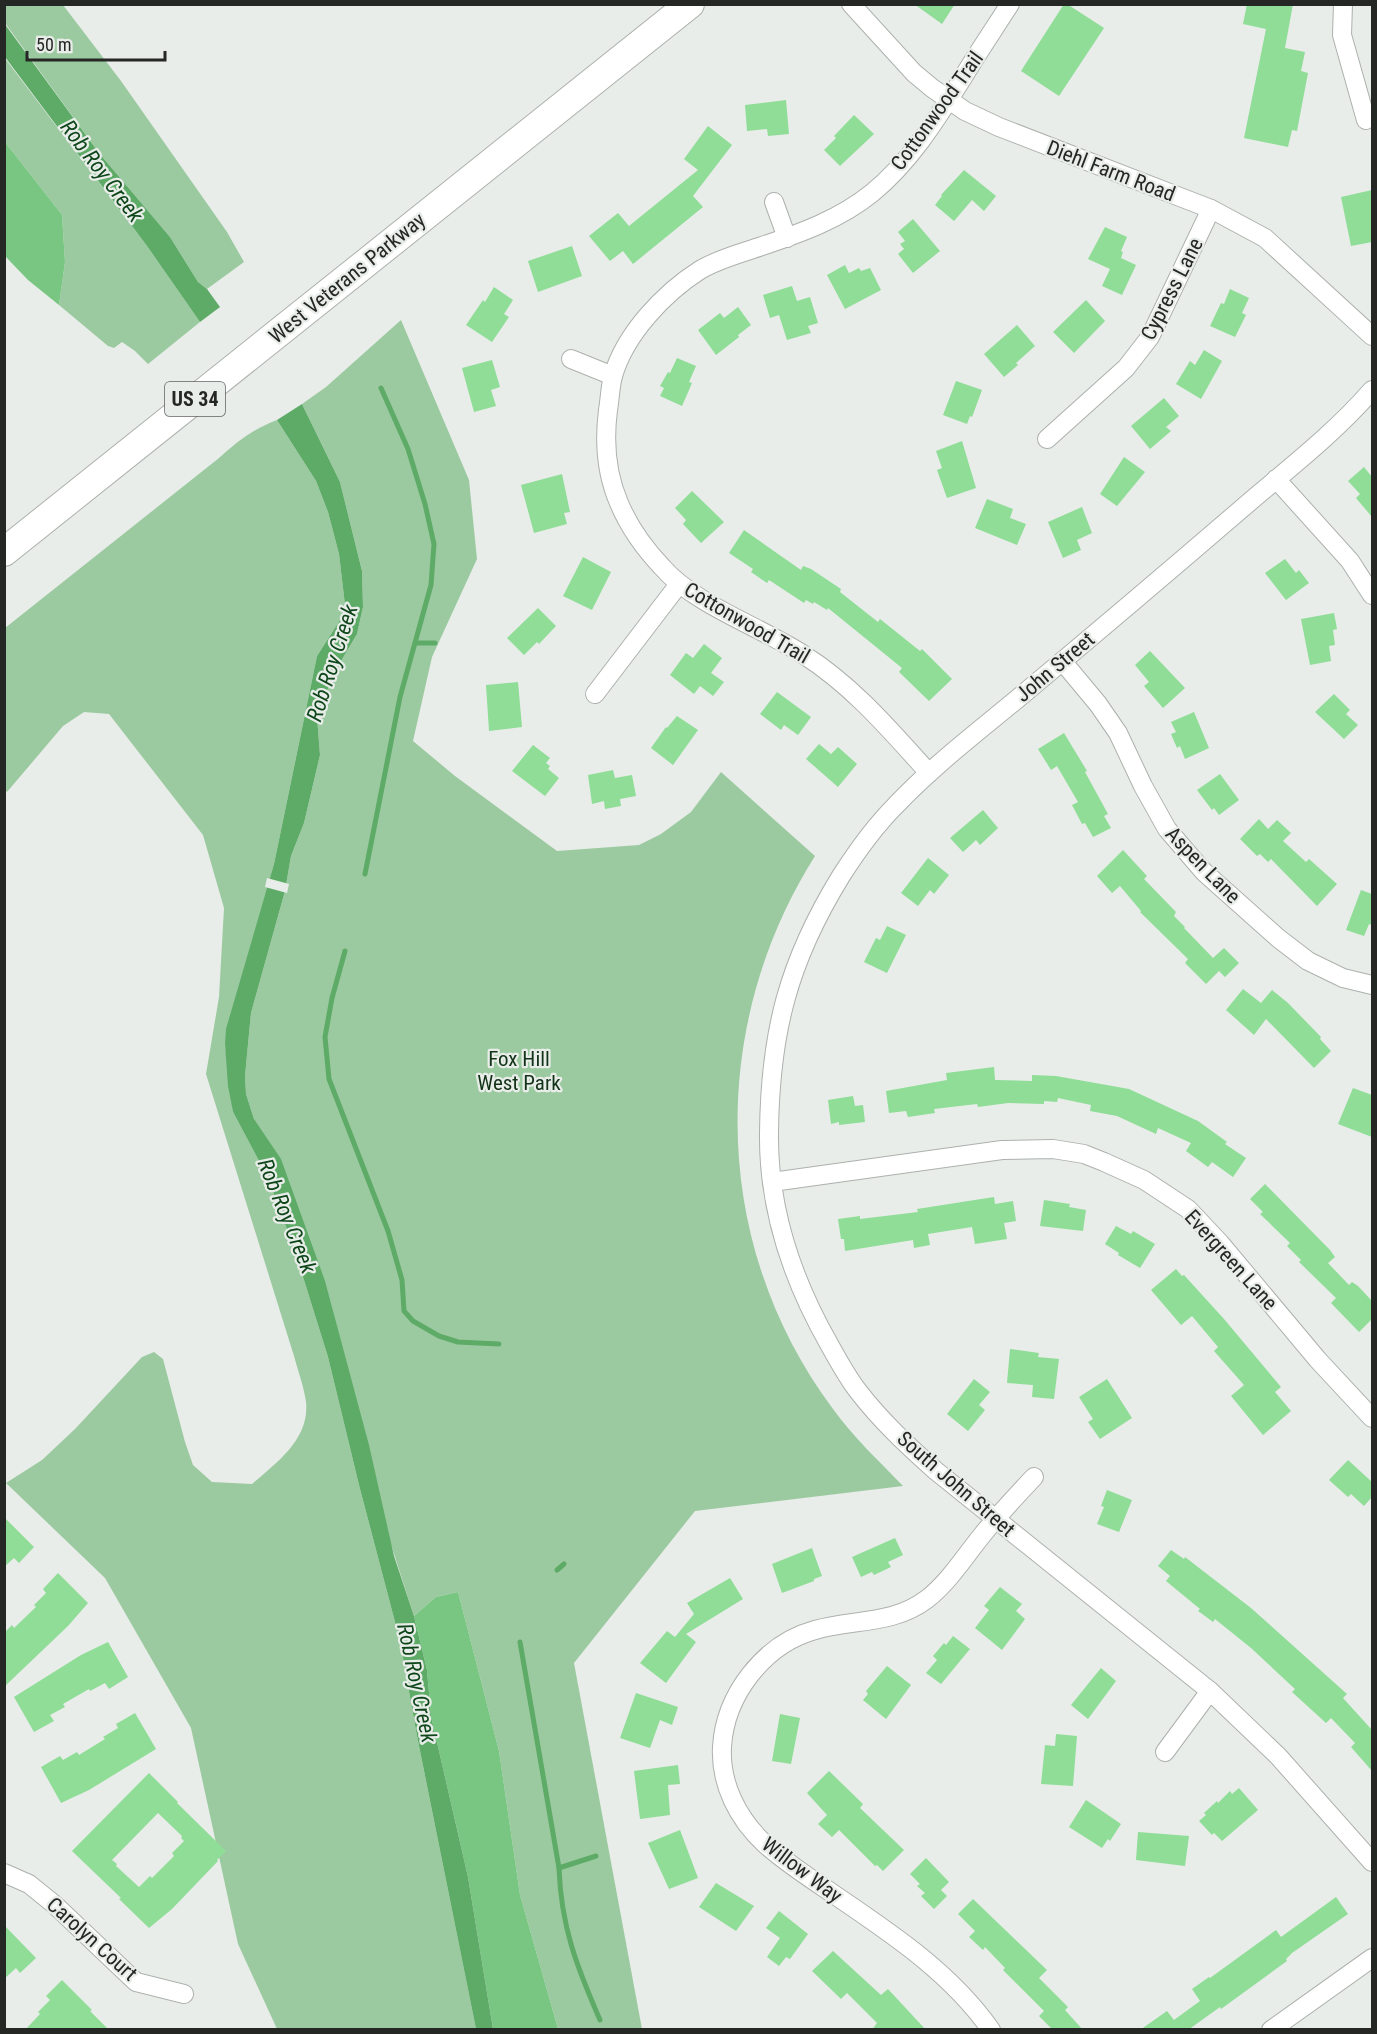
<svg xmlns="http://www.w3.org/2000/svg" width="1377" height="2034" font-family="'Roboto Condensed',sans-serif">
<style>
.green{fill:#9ccaa0}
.forest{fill:#78c681}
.water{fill:#5eab68}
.pier{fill:#e8ede9}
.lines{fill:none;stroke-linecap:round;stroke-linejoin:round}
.stream{stroke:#5eab68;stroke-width:5}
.building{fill:#8fdd97;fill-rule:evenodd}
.street-casing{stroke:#adb1ad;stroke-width:20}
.primary-casing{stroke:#adb1ad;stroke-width:30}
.street{stroke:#fff;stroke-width:18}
.primary{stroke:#fff;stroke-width:28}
.labels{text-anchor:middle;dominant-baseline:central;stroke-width:4.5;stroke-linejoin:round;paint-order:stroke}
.shield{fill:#e8ede9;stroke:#606260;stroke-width:1.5}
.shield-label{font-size:20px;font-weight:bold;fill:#252725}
.street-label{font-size:21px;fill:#252725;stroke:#e8ede9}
.park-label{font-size:21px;fill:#133318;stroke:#e8ede9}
.water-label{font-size:22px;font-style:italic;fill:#0e461a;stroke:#e8ede9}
</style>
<rect width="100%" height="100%" fill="#e8ede9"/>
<g class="green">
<polygon points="4,5 63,5 121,81 227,232 244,262 207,289 198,282 170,237 99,153 5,23"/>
<polygon points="4,57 147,246 200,322 148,364 135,351 122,342 114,348 108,346 59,305 65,262 62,215 5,142"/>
<path d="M401,320l68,160 8,79 -45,98 -19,84 42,35 102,75 82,-6 22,-11 30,-22 30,-40 94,84c-108,171 -104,390 18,553 20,28 46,52 70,77l-208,25 -121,152 68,366h-84l-38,-134 -21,-144 -41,-159 -22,5 -22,19 -168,-522 -1,-18 6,-63 34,-122 6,-35 13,-33 16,-68 -3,-38 17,-44 23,-39 6,-27 -1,-36 -22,-89 -38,-78 24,-17z"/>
<path d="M277,420l39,61 12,31 11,42 6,51 -5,15 -23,36 -43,208 -49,180 8,68 34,64 27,72 34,109 31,128 41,156 17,95 59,293h-199l-39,-85 -47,-216 -86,-150 -99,-95 36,-23 33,-31 67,-72 12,-5 9,7 22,83 8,23 19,17 40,2c24,-21 58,-45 54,-82 -2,-15 -8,-31 -12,-46l-88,-282 13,-77 5,-89 -21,-73 -94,-121 -25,-2 -21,14 -56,66 -2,-3v-161l214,-170c19,-17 34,-29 58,-38z"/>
</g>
<g class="forest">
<polygon points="5,142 62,215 65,262 59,305 28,280 5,256"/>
<polygon points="458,1592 499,1751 520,1895 558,2029 493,2029 468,1877 431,1716 427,1670 414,1616 436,1597"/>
</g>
<g class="water">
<polygon points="4,23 99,153 170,237 198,282 207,289 220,307 200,322 147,246 5,57"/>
<polygon points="302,404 340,482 362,571 363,607 357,634 334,673 317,717 320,755 304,823 291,856 285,891 251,1013 245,1076 246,1094 254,1119 281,1159 325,1281 369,1445 394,1556 414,1616 427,1670 431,1716 468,1877 493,2029 476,2029 417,1736 400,1641 359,1485 328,1357 294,1248 267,1176 233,1112 228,1086 225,1044 226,1029 274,864 317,656 340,620 345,605 339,554 328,512 316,481 277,420"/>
</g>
<polygon class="pier" points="267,878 289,884 287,893 265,887"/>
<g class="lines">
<g class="stream">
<polyline points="416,643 435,643"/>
<polyline points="365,874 400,697 431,585 434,544 425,504 408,449 381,388"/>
<polyline points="345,951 332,998 325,1037 329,1079 388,1231 402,1280 404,1311 413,1321 439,1336 458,1342 499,1344"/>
<polyline points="557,1570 564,1564"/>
<path d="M520,1642l39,226c2,59 18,99 41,152"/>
<polyline points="559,1868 596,1856"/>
</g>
</g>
<g class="building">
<polygon points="914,4 955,4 942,24"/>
<polygon points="1064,4 1067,4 1104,28 1059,96 1021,71"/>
<polygon points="1247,4 1293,4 1285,48 1305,52 1301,71 1308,73 1297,131 1292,130 1288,147 1244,138 1266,29 1243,24"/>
<polygon points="786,100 789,134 768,136 767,129 747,131 745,105"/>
<polygon points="854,115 874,134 840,166 824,150 836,138 834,136"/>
<polygon points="708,126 732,145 693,196 703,207 633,264 623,251 610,261 589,236 618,213 629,226 698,170 684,159"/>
<polygon points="964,170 996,196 984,211 972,200 954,221 935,205 942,196 941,195"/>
<polygon points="1372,190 1372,242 1351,246 1341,197"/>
<polygon points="913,219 940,251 913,273 898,254 904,249 900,244 905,241 898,232"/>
<polygon points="1105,227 1127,237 1121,251 1123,252 1121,258 1136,265 1122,295 1102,286 1110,269 1088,259"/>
<polygon points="572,246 582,276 538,292 528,261"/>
<polygon points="845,265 849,273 859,268 861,271 870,268 881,290 845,309 827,275"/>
<polygon points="792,286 797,301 810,297 818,323 808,326 811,333 787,340 779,315 770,318 763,295"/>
<polygon points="494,287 513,300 504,314 509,317 492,342 466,325 483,300 485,302"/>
<polygon points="1230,289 1249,298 1242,313 1246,315 1235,337 1210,326 1221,303 1224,304"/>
<polygon points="1086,300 1105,321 1074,353 1053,332"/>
<polygon points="738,307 751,325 738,335 739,337 716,355 698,330 720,313 724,318"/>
<polygon points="1017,325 1035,346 1016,363 1018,365 1004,377 984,354"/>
<polygon points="1204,350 1222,361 1201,399 1176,384 1190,361 1195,365"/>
<polygon points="677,358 696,366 689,382 692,383 682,406 660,396 664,388 660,386 668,372 670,373"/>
<polygon points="492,360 500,387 491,390 496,406 474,412 462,368"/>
<polygon points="956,381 982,390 972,417 970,416 967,424 943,415"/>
<polygon points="1164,398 1179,416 1166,427 1171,431 1150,449 1131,426"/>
<polygon points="962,441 976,488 947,498 937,470 942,468 936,451"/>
<polygon points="1124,457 1145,472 1117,506 1100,494"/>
<polygon points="1364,467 1372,477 1372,517 1356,498 1360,494 1348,481"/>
<polygon points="562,474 570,512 564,513 567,524 534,533 521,485"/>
<polygon points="692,491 724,522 701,543 683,524 686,520 675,508"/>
<polygon points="987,499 1013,509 1010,518 1026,524 1017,545 975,528"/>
<polygon points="1082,507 1092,533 1077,540 1081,550 1063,558 1048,522"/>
<polygon points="744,530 801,570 803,566 811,569 841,589 840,592 878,622 880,619 920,651 922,649 952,679 929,701 899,672 902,668 828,608 827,610 814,602 813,604 806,600 804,603 769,580 767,583 751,572 753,569 729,553"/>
<polygon points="583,557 611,572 592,610 563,596"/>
<polygon points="1285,559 1296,573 1299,570 1309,583 1286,600 1265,573"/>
<polygon points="538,608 556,626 539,644 537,642 524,655 507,638"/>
<polygon points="1334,613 1337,629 1333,630 1335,645 1329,646 1331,661 1310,665 1301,619"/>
<polygon points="704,644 722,658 711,673 724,682 713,696 700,686 694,694 670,675 686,653 693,658"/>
<polygon points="1150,651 1185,688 1163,708 1144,686 1149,682 1135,665"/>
<polygon points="518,682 522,727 489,731 486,685"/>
<polygon points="777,692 811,717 798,735 784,725 781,730 760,714"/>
<polygon points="1334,694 1350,710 1346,714 1358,725 1344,739 1315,712"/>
<polygon points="1194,712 1209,748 1185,759 1180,746 1177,748 1171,734 1176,732 1171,722"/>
<polygon points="677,716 698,730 673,765 651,748 666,727 667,728"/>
<polygon points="1064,733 1087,771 1085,772 1108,814 1104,816 1111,828 1093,837 1085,823 1082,824 1072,805 1078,802 1057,766 1051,770 1038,749"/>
<polygon points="819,744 831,754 838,747 857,764 838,787 806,759"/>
<polygon points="533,745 550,758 546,763 550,766 548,769 559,778 545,796 512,771"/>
<polygon points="613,770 615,778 632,775 636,796 620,799 621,806 605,809 604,801 592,804 588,775"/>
<polygon points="1220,774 1239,800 1219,815 1214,808 1212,810 1197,790"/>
<polygon points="983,810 998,828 980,845 976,840 963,852 950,838"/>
<polygon points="1259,819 1268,829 1277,820 1291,833 1283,841 1306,862 1309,859 1337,884 1317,906 1271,859 1268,862 1260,854 1257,856 1240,839"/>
<polygon points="1123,850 1147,876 1144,879 1176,912 1174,916 1185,927 1184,928 1213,958 1224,948 1239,963 1225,977 1219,971 1206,984 1185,963 1188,959 1140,912 1141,911 1120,886 1112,893 1097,876"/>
<polygon points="928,858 949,875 934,894 930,890 918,906 901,893"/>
<polygon points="1361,890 1372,894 1372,925 1369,924 1364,936 1346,930"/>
<polygon points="887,926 906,935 887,973 864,962 876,938 880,940"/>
<polygon points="1243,989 1261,1003 1272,990 1288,1003 1321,1037 1320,1039 1331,1051 1314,1068 1266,1019 1254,1035 1226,1010"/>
<polygon points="994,1067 995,1080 1032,1081 1032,1075 1056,1076 1129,1089 1198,1121 1227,1142 1225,1144 1246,1158 1233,1177 1212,1162 1208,1167 1186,1151 1191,1143 1158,1128 1156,1134 1117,1116 1090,1111 1091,1105 1058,1098 1057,1102 1044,1101 1044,1104 1008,1103 978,1107 977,1104 934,1109 935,1113 908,1117 906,1111 889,1113 886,1091 947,1080 946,1073"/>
<polygon points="1353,1088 1372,1095 1372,1137 1338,1124"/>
<polygon points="853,1096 855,1106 863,1105 865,1122 839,1125 839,1122 831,1124 828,1100"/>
<polygon points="1265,1184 1330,1250 1335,1257 1328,1263 1349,1285 1352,1282 1358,1286 1372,1301 1372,1319 1359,1332 1331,1303 1336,1298 1299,1262 1301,1260 1287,1246 1290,1243 1260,1214 1263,1212 1250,1199"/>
<polygon points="994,1197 995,1204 1013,1201 1016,1221 1004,1223 1007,1239 975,1244 972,1227 928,1234 930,1245 914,1248 913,1240 845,1251 844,1239 841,1239 838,1219 860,1216 860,1219 918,1212 917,1209"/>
<polygon points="1044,1200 1070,1204 1069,1207 1086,1210 1083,1231 1040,1226"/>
<polygon points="1116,1226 1131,1234 1133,1231 1155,1244 1140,1268 1118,1255 1119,1253 1105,1244"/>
<polygon points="1176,1269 1182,1276 1184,1275 1224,1319 1281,1387 1275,1392 1291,1411 1263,1435 1231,1396 1244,1385 1214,1351 1218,1347 1192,1316 1181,1325 1151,1290"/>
<polygon points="1010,1349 1039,1353 1038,1357 1059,1359 1054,1399 1032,1397 1033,1385 1007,1383"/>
<polygon points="974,1379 990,1392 979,1405 985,1410 968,1431 947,1414"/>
<polygon points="1107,1379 1132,1418 1100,1439 1088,1422 1093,1419 1079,1397"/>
<polygon points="1348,1460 1372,1482 1372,1497 1364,1506 1351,1494 1348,1497 1329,1480"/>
<polygon points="1107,1490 1132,1500 1119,1532 1097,1524 1104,1507 1101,1506"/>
<polygon points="4,1517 34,1547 19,1563 14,1558 4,1567"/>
<polygon points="895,1538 903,1555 888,1562 891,1567 874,1575 872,1572 861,1577 852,1557"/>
<polygon points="812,1548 822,1576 814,1579 814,1581 782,1593 772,1564"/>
<polygon points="1171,1550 1184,1559 1185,1557 1251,1608 1347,1694 1343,1698 1372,1730 1372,1771 1351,1747 1355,1743 1331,1718 1326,1723 1292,1692 1295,1689 1251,1648 1215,1619 1213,1622 1205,1616 1198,1611 1200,1609 1166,1581 1170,1576 1158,1566"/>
<polygon points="58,1573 88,1603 68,1626 4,1687 4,1633 12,1625 14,1628 36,1607 34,1605 46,1593 43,1589"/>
<polygon points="730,1578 743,1599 686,1634 696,1642 666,1683 640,1663 667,1631 675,1637 694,1614 687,1603"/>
<polygon points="1000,1587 1022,1604 1016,1611 1025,1619 1002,1650 975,1628 989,1610 984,1606"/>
<polygon points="953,1636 970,1649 941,1684 926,1673 937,1660 933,1656 944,1643 946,1645"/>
<polygon points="108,1642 128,1677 109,1689 105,1683 90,1691 89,1689 63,1704 65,1707 50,1715 54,1721 34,1732 14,1697 81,1655"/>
<polygon points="887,1666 911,1685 886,1719 863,1700 868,1694 866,1691"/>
<polygon points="1101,1668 1116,1681 1088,1719 1071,1705"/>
<polygon points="636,1693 678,1707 672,1725 660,1720 650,1748 620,1738"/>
<polygon points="135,1713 156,1749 89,1790 61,1803 41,1767 60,1756 63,1760 77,1752 79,1755 105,1739 103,1737 118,1728 116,1724"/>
<polygon points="780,1714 800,1718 791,1764 772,1761"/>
<polygon points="1056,1734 1077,1736 1073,1786 1041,1784 1045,1745 1055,1746"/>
<polygon points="678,1765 680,1784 668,1785 670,1815 640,1819 634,1771"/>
<polygon points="829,1771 863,1804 860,1808 904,1850 883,1871 877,1865 875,1866 839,1830 832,1837 818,1824 827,1815 807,1793"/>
<path d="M149,1773l29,29 -1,1 49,48 -9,9 1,1 -46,48 -23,19 -30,-29 2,-1 -49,-47zM158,1813l24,23 -1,2 3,3 -12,12 2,3 -22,22 -2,-2 -11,11 -23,-21 1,-2 -5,-4z"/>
<polygon points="1239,1788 1258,1810 1222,1841 1214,1833 1212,1835 1199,1821 1206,1815 1204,1813 1217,1801 1218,1803 1230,1791 1232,1794"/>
<polygon points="1086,1800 1121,1824 1110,1841 1108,1839 1102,1848 1069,1827"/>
<polygon points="680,1830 698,1878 669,1889 648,1843"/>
<polygon points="1138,1832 1189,1836 1185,1866 1136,1860"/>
<polygon points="926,1858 949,1882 941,1890 947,1896 934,1909 921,1896 925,1893 917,1886 920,1884 910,1874"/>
<polygon points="716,1883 754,1906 736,1931 699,1907"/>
<polygon points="1336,1897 1348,1914 1292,1953 1286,1959 1287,1961 1221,2009 1220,2007 1188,2030 1140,2030 1167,2011 1174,2020 1200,2001 1192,1989 1209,1977 1210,1978 1276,1930 1281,1937"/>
<polygon points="973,1899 1047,1970 1039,1978 1068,2007 1065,2010 1083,2030 1053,2030 1039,2016 1044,2011 1003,1970 1005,1968 985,1947 983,1950 969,1937 975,1931 958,1914"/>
<polygon points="779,1911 808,1934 790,1959 786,1957 779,1966 767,1957 780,1938 766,1928"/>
<polygon points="4,1925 36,1958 20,1973 16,1968 4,1979"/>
<polygon points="833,1951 881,1995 888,1989 926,2030 872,2030 877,2023 847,1993 841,1999 812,1971"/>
<polygon points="62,1980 92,2010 90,2011 109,2030 25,2030 40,2014 38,2012 50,2000 46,1996"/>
</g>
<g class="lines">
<defs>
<g id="street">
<polyline points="851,4 914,73 932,88 965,111 999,127 1211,209 1265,238 1372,336"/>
<polyline points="1343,4 1342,35 1366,120"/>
<polyline points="774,202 787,238"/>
<polyline points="571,359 613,376"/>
<path d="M1372,390c-39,45 -88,82 -133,121 -72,62 -144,123 -217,184 -43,36 -88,70 -126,110 -21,21 -39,46 -55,71 -53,86 -71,157 -72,257 -1,76 23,146 60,211 9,16 18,33 29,47 23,30 50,55 78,80l274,220 68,65 94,106"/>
<polyline points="1047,439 1126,368 1150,337 1211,209"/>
<polyline points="1276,479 1350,561 1372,595"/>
<polyline points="1063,662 1098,704 1118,733 1143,786 1167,829 1204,872 1278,938 1308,961 1343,978 1372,985"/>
<polyline points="595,694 679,584"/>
<path d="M929,773c-39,-43 -76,-87 -125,-118 -43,-28 -109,-50 -142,-88 -18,-19 -33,-40 -43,-64 -13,-30 -15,-62 -11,-93 2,-11 2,-23 5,-34 12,-42 51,-83 87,-106 18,-11 42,-17 62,-24 39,-13 78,-27 110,-53 38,-31 64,-73 90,-114 15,-25 32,-50 48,-75"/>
<polyline points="772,1182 1002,1150 1053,1149 1084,1154 1104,1162 1144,1180 1188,1209 1220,1243 1318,1360 1372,1418"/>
<polyline points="1165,1752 1210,1691"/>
<polyline points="4,1873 29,1884 55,1905 136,1982 184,1994"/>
<path d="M991,2030c-42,-60 -105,-100 -165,-141 -21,-14 -42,-28 -61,-45 -27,-25 -45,-60 -43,-97 3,-52 42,-103 93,-117 38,-11 78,-5 112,-31 22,-17 38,-43 56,-65 16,-20 34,-39 51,-57"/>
<polyline points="1271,2030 1372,1958"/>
</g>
<polyline id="primary" points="4,552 690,4"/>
</defs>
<use href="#street" class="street-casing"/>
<use href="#primary" class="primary-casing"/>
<use href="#street" class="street"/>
<use href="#primary" class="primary"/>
</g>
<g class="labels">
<rect class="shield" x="165" y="382" width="60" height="34" rx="4.5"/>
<g class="shield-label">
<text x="195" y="399">US 34</text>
</g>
<g class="street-label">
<text transform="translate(937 111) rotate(-54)">Cottonwood Trail</text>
<text transform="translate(1111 171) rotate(21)">Diehl Farm Road</text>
<text transform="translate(347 278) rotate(-39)">West Veterans Parkway</text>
<text transform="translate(1172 289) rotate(-63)">Cypress Lane</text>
<text transform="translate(747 623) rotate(30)">Cottonwood Trail</text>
<text transform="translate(1055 667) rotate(-40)">John Street</text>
<text transform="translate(1203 865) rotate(46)">Aspen Lane</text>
<text transform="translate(1231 1260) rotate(48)">Evergreen Lane</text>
<text transform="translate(956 1484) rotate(41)">South John Street</text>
<text transform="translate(802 1870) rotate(37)">Willow Way</text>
<text transform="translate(92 1939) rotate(42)">Carolyn Court</text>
</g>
<g class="park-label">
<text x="519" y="1059">Fox Hill<tspan x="519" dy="24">West Park</tspan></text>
</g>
<g class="water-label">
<text transform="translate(102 171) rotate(53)">Rob Roy Creek</text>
<text transform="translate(332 663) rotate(-72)">Rob Roy Creek</text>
<text transform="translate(287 1216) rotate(68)">Rob Roy Creek</text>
<text transform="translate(417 1683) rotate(78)">Rob Roy Creek</text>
</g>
</g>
<rect width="1377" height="2034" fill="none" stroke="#252725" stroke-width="12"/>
<path d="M27 51v9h138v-9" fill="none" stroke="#252725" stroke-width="3"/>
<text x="36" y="51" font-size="18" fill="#252725" stroke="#e8ede9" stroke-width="4.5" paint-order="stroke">50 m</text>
</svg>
